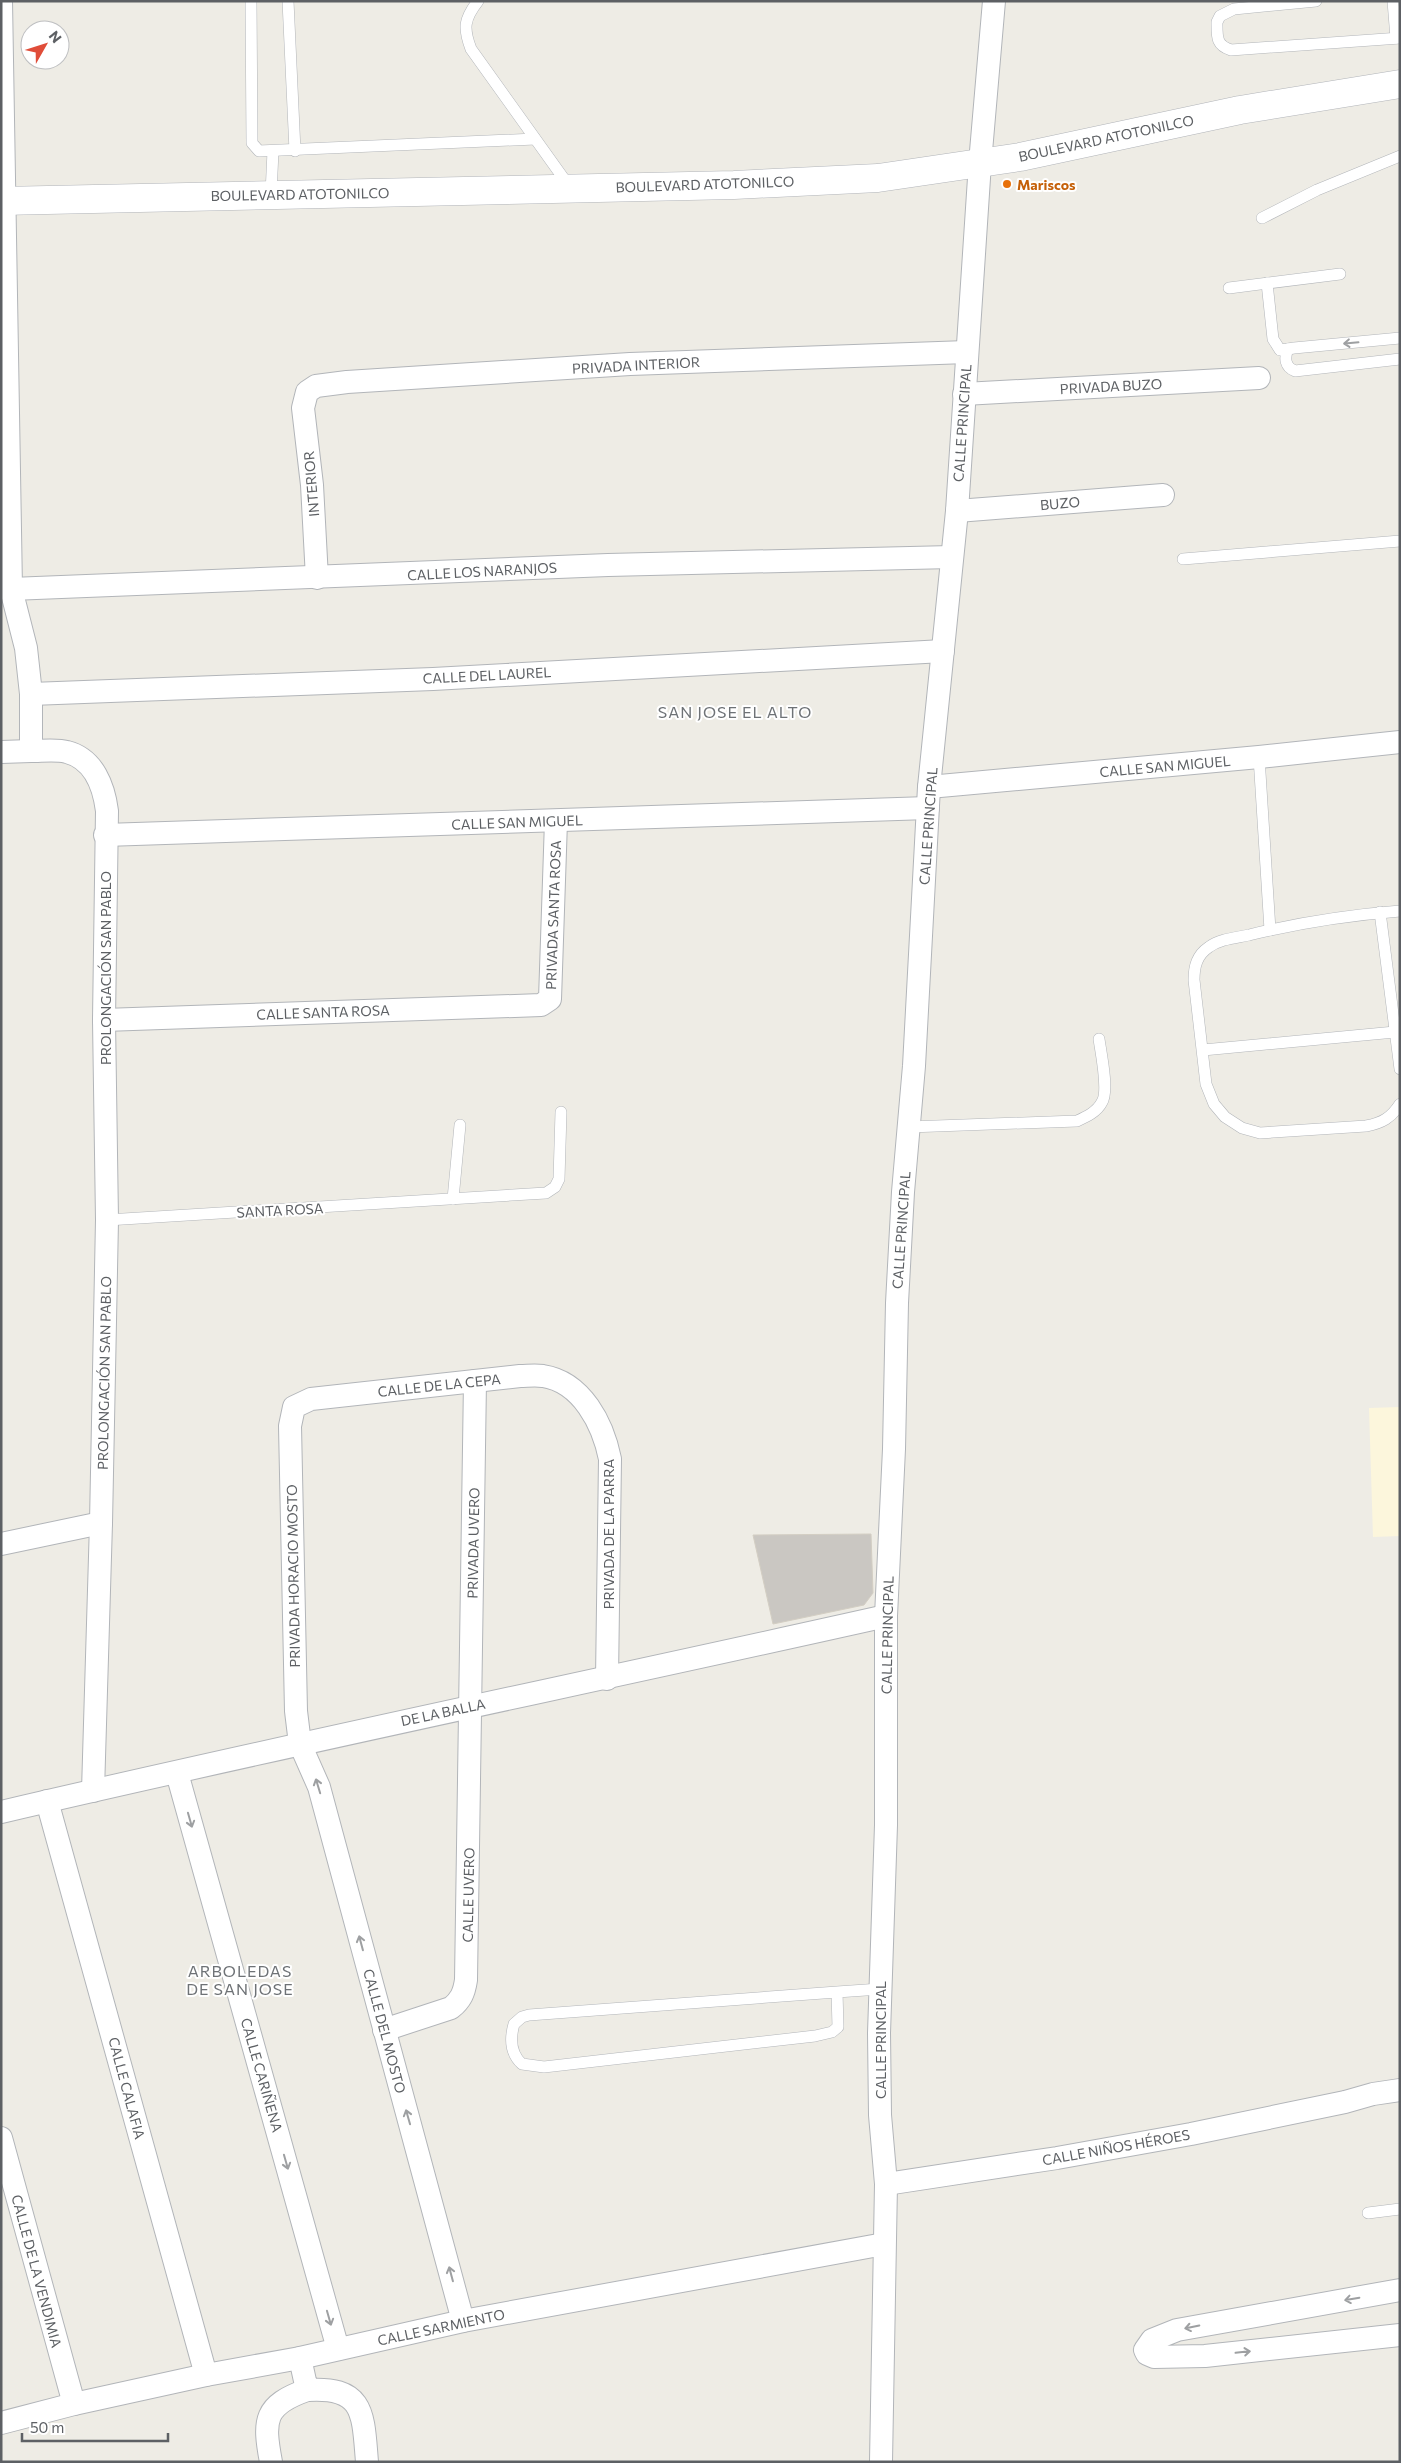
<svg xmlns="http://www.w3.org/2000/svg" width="1401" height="2463" font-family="Commissioner,sans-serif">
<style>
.commercial{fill:#fcf6dc}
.building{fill:#cac7c2;stroke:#d3cec3}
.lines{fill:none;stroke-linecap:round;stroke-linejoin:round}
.lane-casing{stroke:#b2b5b9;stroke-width:12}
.street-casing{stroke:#b2b5b9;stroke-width:24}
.secondary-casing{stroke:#b1b4b9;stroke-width:29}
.lane{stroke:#fff;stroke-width:11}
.street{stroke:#fff;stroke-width:22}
.secondary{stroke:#fff;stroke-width:28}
.oneway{stroke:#9ea0a2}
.food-dot{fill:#e8710a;stroke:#fff;stroke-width:2}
.labels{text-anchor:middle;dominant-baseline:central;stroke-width:4;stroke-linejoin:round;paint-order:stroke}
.street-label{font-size:14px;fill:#5d6064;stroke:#fff}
.food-label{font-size:14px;font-weight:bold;fill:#c56008;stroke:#fff;text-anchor:start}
.quarter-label{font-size:16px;letter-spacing:1px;fill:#6e7276;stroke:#fff}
</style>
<rect width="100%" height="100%" fill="#eeece5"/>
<polygon class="commercial" points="1400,1407 1400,1536 1373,1537 1369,1408"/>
<polygon class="building" points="871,1534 873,1593 864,1605 773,1624 753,1535"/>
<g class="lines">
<defs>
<g id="lane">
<polyline points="251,1 252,143 259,151 535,139"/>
<polyline points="288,1 295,151"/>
<path d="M478,1c-14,18 -15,27 -7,48l98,137"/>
<path d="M1316,1l-82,8 -14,7 -3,6c0,15 -1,23 14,28l169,-12"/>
<polyline points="1393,1 1396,38"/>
<polyline points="271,194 273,151"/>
<polyline points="1262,218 1317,190 1400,156"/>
<polyline points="1267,283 1273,339 1280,350 1288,349"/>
<polyline points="1229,288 1340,274"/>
<path d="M1400,338l-106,10 -6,1c-4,9 -3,18 7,22l105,-12"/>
<polyline points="1183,559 1400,541"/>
<polyline points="1259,757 1270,930"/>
<path d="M1400,911c-50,4 -102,12 -151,24 -14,3 -29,4 -40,12 -12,8 -15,19 -15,33l12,104 8,20 11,13 17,11 18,5 106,-7c16,-3 25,-8 34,-22"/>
<polyline points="1380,912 1400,1069"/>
<polyline points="1203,1050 1395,1032"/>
<path d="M909,1127l168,-6c9,-4 20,-9 25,-19 7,-11 -1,-49 -3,-63"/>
<polyline points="453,1199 460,1125"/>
<polyline points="107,1220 546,1193 555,1187 559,1179 561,1112"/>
<path d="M837,1992l1,35 -6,5 -17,4 -271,31 -22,-3c-12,-11 -12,-26 -8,-40l8,-7 7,-2 308,-23 43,-3"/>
<polyline points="1368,2213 1400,2209"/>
</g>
<g id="street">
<path d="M1,1l10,588 15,59 5,46v57c11,0 26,-2 36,1 27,7 37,35 40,59l-3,209 3,200 -6,303 -8,268"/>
<polyline points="964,394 1259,378"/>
<polyline points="957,511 1163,495"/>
<polyline points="317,578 312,485 303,408 307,392 316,386 347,382 630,364 967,352"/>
<polyline points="11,589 608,565 952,557"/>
<polyline points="31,694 433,679 943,651"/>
<polyline points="1,752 31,751"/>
<polyline points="929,787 1259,757 1400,742"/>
<polyline points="105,835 928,808"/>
<polyline points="104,1020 541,1005 550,999 556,821"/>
<polyline points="1,1544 101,1523"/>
<polyline points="177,1773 338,2349"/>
<polyline points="47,1801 206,2375"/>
<path d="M1,1812c294,-69 590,-130 885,-196"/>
<path d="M384,2030l67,-22c10,-8 13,-15 15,-28l9,-599"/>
<polyline points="1,2138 74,2404"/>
<polyline points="886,2184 1057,2158 1191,2134 1345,2102 1373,2094 1400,2090"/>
<polyline points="1400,2290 1177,2330 1152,2340 1145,2350 1147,2354 1154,2357 1205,2356 1400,2335"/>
<path d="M463,2321l-144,-534 -19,-43 -4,-33 -6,-285 4,-19 17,-8 209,-23c7,0 15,-1 23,0 39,6 60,48 67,83l-3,220"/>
<path d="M300,2358l7,32c58,-4 56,24 60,72"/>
<polyline points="1,2423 74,2404 206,2375 300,2358 463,2321 884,2244"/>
<path d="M271,2462c-8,-42 -7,-57 36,-72"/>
<polyline points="881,2462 886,2184 880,2115 879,2033 886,1825 886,1616 894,1449 897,1303 903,1192 914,1066 929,787 957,511 980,163 994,1"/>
</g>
<polyline id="secondary" points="1,201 734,185 878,178 1020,157 1240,110 1400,84"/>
</defs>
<use href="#lane" class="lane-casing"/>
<use href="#street" class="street-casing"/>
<use href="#secondary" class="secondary-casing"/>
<use href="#lane" class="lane"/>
<use href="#street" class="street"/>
<use href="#secondary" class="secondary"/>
</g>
<defs><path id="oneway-shaft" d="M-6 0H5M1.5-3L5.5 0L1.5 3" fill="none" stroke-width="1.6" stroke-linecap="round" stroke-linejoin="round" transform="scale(1.25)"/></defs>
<g class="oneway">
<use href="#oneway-shaft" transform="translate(1351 343) rotate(175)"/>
<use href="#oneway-shaft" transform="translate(318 1786) rotate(-107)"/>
<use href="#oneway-shaft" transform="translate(190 1820) rotate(74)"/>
<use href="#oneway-shaft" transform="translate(361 1943) rotate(-105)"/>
<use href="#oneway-shaft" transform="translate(408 2117) rotate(-106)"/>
<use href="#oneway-shaft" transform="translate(286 2162) rotate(74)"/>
<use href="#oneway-shaft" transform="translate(451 2274) rotate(-105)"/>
<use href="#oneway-shaft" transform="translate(1352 2299) rotate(170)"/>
<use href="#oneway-shaft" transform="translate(329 2318) rotate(74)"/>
<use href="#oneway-shaft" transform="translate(1192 2327) rotate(168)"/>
<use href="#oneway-shaft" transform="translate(1243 2352) rotate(-6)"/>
</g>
<circle class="food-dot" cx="1007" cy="184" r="5"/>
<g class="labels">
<g class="street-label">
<text transform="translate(1106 138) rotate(-12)">BOULEVARD ATOTONILCO</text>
<text transform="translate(705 184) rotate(-2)">BOULEVARD ATOTONILCO</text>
<text transform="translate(300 194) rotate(-1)">BOULEVARD ATOTONILCO</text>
<text transform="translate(636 365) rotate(-3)">PRIVADA INTERIOR</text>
<text transform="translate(1111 386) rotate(-3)">PRIVADA BUZO</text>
<text transform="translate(962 423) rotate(-86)">CALLE PRINCIPAL</text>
<text transform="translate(311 484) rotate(-95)">INTERIOR</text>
<text transform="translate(1060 503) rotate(-5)">BUZO</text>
<text transform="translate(482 571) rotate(-3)">CALLE LOS NARANJOS</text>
<text transform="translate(487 675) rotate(-3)">CALLE DEL LAUREL</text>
<text transform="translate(1165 766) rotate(-5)">CALLE SAN MIGUEL</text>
<text transform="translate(517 822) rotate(-2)">CALLE SAN MIGUEL</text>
<text transform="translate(928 826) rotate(-86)">CALLE PRINCIPAL</text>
<text transform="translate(553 915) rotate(-88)">PRIVADA SANTA ROSA</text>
<text transform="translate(105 968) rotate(-90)">PROLONGACIÓN SAN PABLO</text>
<text transform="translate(323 1012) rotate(-2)">CALLE SANTA ROSA</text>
<text transform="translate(280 1210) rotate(-3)">SANTA ROSA</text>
<text transform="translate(901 1230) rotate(-86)">CALLE PRINCIPAL</text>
<text transform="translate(104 1373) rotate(-89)">PROLONGACIÓN SAN PABLO</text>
<text transform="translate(439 1385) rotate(-6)">CALLE DE LA CEPA</text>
<text transform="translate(608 1534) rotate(-90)">PRIVADA DE LA PARRA</text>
<text transform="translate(473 1543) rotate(-89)">PRIVADA UVERO</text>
<text transform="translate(293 1576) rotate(-91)">PRIVADA HORACIO MOSTO</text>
<text transform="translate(887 1635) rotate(-89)">CALLE PRINCIPAL</text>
<text transform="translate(443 1712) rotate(-12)">DE LA BALLA</text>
<text transform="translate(468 1895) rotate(-89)">CALLE UVERO</text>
<text transform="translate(385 2031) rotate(75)">CALLE DEL MOSTO</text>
<text transform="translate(880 2040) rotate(-90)">CALLE PRINCIPAL</text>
<text transform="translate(262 2075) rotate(74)">CALLE CARIÑENA</text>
<text transform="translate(127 2088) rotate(75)">CALLE CALAFIA</text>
<text transform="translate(1116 2147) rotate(-10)">CALLE NIÑOS HÉROES</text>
<text transform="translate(37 2271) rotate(75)">CALLE DE LA VENDIMIA</text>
<text transform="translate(441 2327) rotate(-12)">CALLE SARMIENTO</text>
</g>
<g class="food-label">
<text x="1017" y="184">Mariscos</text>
</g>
<g class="quarter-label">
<text x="735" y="711">SAN JOSE EL ALTO</text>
<text x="240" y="1970">ARBOLEDAS<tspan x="240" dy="18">DE SAN JOSE</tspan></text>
</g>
</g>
<rect width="1401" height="2463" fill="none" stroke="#5d6064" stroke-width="5"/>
<g transform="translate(45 45) rotate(51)"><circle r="24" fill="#ffffff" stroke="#bebfc1"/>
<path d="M0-4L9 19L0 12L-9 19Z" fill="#e04d39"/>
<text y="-8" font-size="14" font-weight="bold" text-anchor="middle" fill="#5d6064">N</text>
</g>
<path d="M22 2433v8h146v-8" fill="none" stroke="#5d6064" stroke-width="2.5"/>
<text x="30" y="2433" font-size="15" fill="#5d6064" stroke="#ffffff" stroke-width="4" paint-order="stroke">50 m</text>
</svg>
